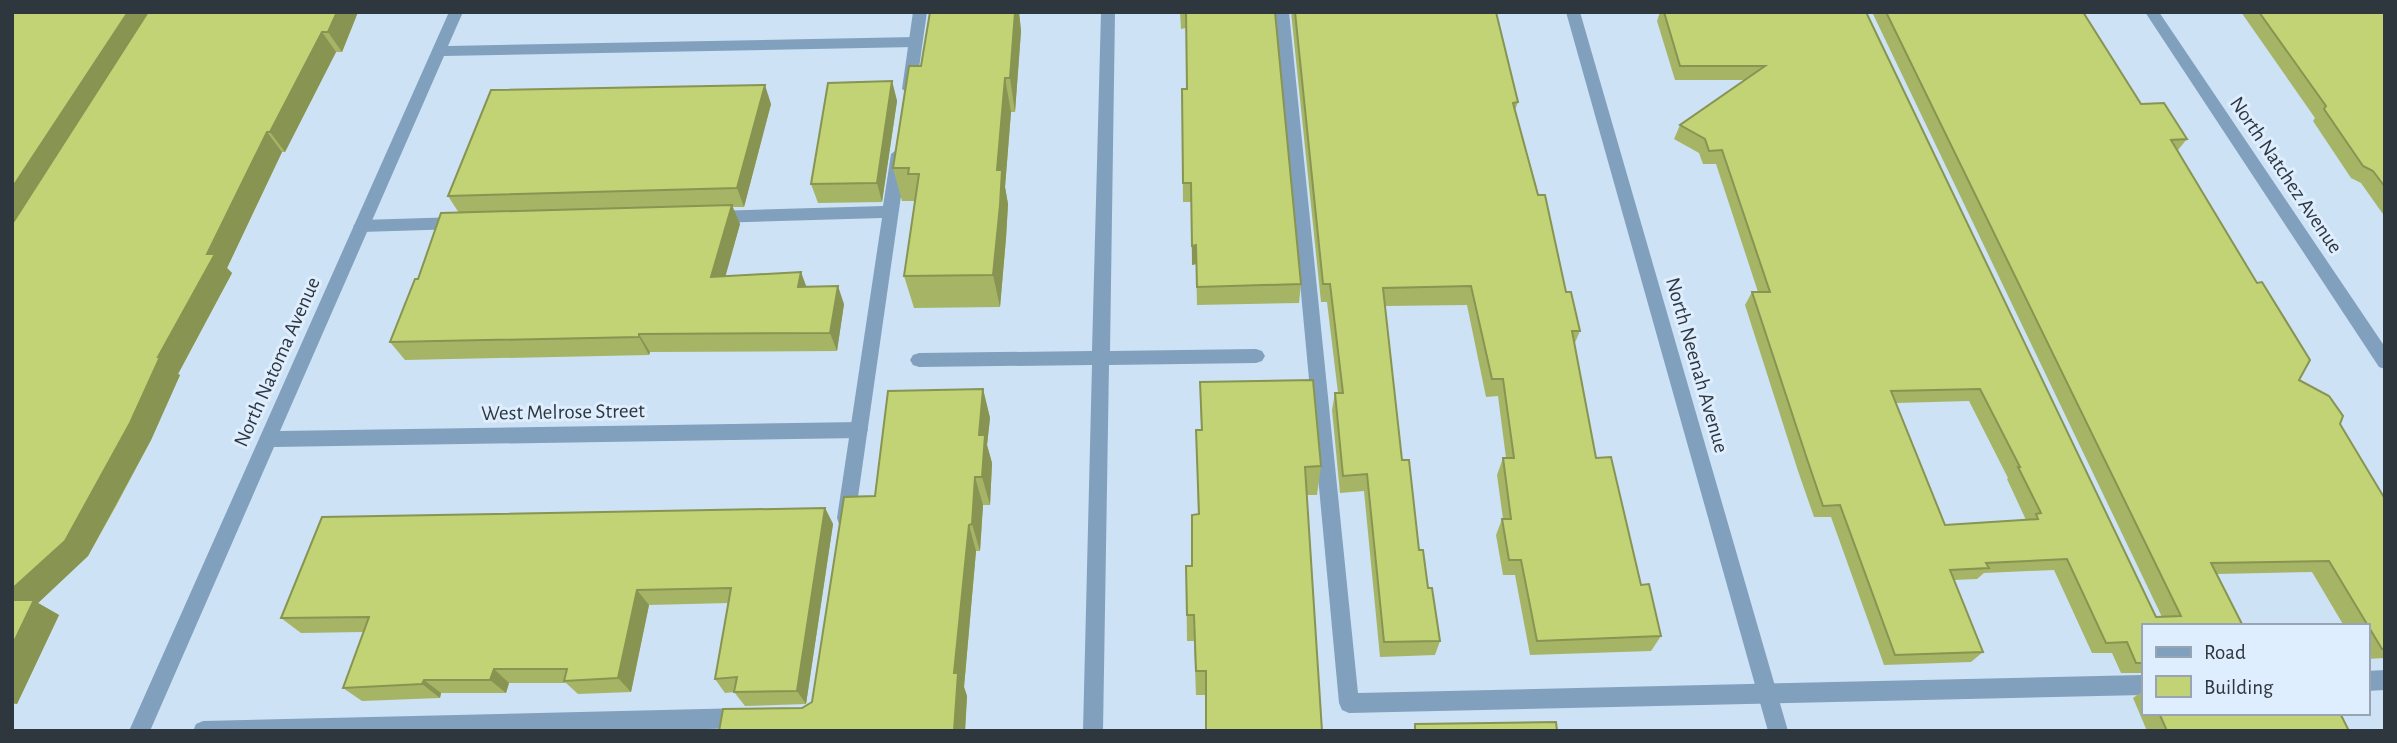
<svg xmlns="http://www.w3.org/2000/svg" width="2397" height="743" font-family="'Alegreya Sans',sans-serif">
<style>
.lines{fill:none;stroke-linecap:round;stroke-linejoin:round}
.service{fill:#81a0bd;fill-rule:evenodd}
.minor{fill:#81a0bd;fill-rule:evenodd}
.wall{fill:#a6b565;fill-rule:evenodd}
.shaded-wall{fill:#879452}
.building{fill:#c1d375;stroke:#879452;stroke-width:2;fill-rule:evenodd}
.labels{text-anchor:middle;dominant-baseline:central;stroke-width:6;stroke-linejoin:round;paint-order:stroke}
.street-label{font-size:21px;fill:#2e363e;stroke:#deeefe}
</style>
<rect width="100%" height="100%" fill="#cde2f5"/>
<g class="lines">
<g class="service">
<polygon points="913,12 927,12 916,89 909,94 902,89"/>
<polygon points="1101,12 1115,12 1110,351 1256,349 1262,351 1265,356 1262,361 1256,363 1109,365 1103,731 1083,731 1092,365 919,367 913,365 910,360 913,355 919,353 1092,351"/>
<polygon points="1275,12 1289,12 1358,693 2143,675 2143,695 1349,713 1342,710 1339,703"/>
<polygon points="899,148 907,154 855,518 853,524 846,526 839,524 837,518 882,218 715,223 707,217 715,211 883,206 891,154"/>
<polygon points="459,217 467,223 459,229 361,232 353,226 361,220"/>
<polygon points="2385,670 2385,690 2367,691 2367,671"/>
<polygon points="745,708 752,711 755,718 752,725 745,728 633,731 193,731 196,724 203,721"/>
</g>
<g class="minor">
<polygon points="449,12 463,12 448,46 915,37 922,42 915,47 444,56 280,431 859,422 865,425 868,430 865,435 859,438 274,447 150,731 129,731"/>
<polygon points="1566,12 1580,12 1788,731 1768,731"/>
<polygon points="2145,12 2159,12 2385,347 2385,369 2379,367"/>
</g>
</g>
<g class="wall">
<polygon points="12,12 358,12 342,52 336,52 285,152 282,152 227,268 232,273 178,374 180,375 151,440 116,506 88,556 38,603 59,615 17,704 12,704"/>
<polygon points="930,12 1019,12 1021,31 1015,112 1011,112 1005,187 1008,204 1006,238 1000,307 914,308 904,276 915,201 902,201 893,168 921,66"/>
<polygon points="1180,12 1275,12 1301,284 1299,303 1197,305 1196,264 1192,265 1191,202 1183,202 1182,89 1187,89 1186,28 1181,29"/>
<polygon points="1291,12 1496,12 1518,102 1515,110 1566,292 1580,331 1574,345 1596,458 1641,585 1661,636 1651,651 1530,655 1515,575 1503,575 1496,535 1502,519 1503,519 1497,475 1503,458 1506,458 1498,396 1486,397 1467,305 1385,306 1402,460 1419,550 1440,641 1435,655 1380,657 1364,491 1340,493 1332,410 1335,393 1338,393 1327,302 1321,302"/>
<path d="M1660,12h206l290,605h6l-290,-605h211l58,92 46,35 -9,11 121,230 41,44 45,75v159l-18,1v-33h-23l-32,-54 -96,2 27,52h-100v47h-22l-9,-20h-20l-38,-83 -70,3 -7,6 -23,1 29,72 -12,10 -87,3 -53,-148h-17l-16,-46 -53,-166 7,-13h6l-42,-128h-13l-4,-11 -25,-14 6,-14 65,-45h-70l-18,-59zM1969,401l39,77 -1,1 19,41 -81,5 -49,-122z"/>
<polygon points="2241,12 2385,12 2385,217 2361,183 2351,178 2313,121 2315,118"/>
<polygon points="892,81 897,101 882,202 818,203 811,184"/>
<polygon points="771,104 744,207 732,207 740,224 725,276 806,287 844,304 837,351 650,352 649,355 405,360 390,342 418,279 459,213 448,196"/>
<polygon points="1200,382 1321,466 1317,495 1307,495 1205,695 1196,695 1194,641 1187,641 1186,566 1192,566 1198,515 1196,430 1201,430"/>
<polygon points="983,389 990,418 987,445 992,463 990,505 983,505 980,551 976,551 964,687 967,696 965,731 719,731 802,708 812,702 875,496"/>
<polygon points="825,508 833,524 806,704 745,706 734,692 725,693 715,679 729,603 649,605 631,692 578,694 566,683 509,683 506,693 441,693 440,698 362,701 343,688 363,632 301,633 281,618"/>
<polygon points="2143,691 2143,713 2340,713 2349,731 2147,731 2133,698"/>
</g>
<g class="shaded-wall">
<polygon points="128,12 157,12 12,239 12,188"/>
<polygon points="337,12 358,12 342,52 328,32"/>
<polygon points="1013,12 1019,12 1021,31 1015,112 1010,78"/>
<polygon points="322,32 336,52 285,152 270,132"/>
<polygon points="1005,78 1011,112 1005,187 1008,204 1006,238 1000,307 993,275 997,170"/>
<polygon points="892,81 897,101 882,202 877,183"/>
<polygon points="765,85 771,104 744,207 737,188"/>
<polygon points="267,132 282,152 227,268 232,273 178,374 180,375 151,440 88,556 38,603 59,615 17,704 12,702 12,589 158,357"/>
<polygon points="732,205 740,224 720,296 711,277"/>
<polygon points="1196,245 1196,264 1192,265 1192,246"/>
<polygon points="801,272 808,291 798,287"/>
<polygon points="838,286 844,304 837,351 830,333"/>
<polygon points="639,334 650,352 649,355 639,337"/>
<polygon points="983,389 990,418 987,445 992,463 990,505 982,477 979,435"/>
<polygon points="975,477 983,505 980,551 972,524"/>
<polygon points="825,508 833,524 806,704 797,691"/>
<polygon points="969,525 976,551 964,687 967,696 965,731 954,731 954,673"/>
<polygon points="637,590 649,605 631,692 618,678"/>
<polygon points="494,669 509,683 506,693 490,680"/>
<polygon points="424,680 441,693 440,698 422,684"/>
</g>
<g class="building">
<polygon points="12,12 128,12 12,188"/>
<polygon points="148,12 337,12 328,32 322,32 270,132 267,132 207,254 215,254 158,357 160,357 130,423 65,541 12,589 12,224"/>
<polygon points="930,12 1015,12 1010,78 1005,78 997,170 1002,170 1000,205 993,275 904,276 919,174 908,174 909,168 893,168 909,66 921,66"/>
<polygon points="1186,12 1275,12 1301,284 1197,287 1196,245 1192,246 1191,183 1183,183 1182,89 1187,89"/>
<polygon points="1295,12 1496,12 1518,102 1513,103 1538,195 1545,195 1566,292 1571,292 1580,331 1572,331 1596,458 1611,457 1641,585 1649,584 1661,636 1537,641 1521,560 1509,560 1502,519 1511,519 1503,458 1514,458 1503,379 1492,379 1471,286 1383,288 1402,460 1409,460 1419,550 1423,550 1428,588 1432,588 1440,641 1384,642 1367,474 1343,476 1335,393 1343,393 1330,284 1323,284"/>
<path d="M1664,12h202l290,605 25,-1 -295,-604h197l58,92 23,-1 23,36 -16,1 86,143 5,-1 48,78 -11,20 30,16 14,20 -3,8 45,75v150h-3l-53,-88 -118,2 32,63h-100v37h-7l-9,-21 -21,1 -39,-84 -81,4 3,5 -39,2 33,82 -88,3 -55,-150 -17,1 -16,-47 -55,-167h18l-48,-142 -13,1 -4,-12 -25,-14 85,-59h-85zM1980,389l40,78h-2l23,46 -5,1 2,5 -93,6 -54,-134z"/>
<polygon points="2259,12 2385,12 2385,187 2373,171 2363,166 2324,109 2326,106"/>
<polygon points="892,81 877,183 811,184 828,83"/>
<polygon points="765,85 737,188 448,196 491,90"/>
<polygon points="732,205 711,277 801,272 798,287 838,286 830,333 639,334 639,337 390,342 415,279 418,279 441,213"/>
<polygon points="1313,380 1321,466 1305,467 1322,731 1206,731 1206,671 1196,671 1194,615 1187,615 1186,566 1192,566 1192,515 1199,514 1196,430 1202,430 1200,382"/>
<polygon points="983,389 979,435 985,435 982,477 975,477 972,524 969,525 954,673 958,673 954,731 719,731 723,709 802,708 812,702 844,497 875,496 888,391"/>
<polygon points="825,508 797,691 734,692 737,677 715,679 731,588 637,590 618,678 564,681 567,669 494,669 490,680 424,680 422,684 343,688 369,617 281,618 322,517"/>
<polygon points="12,600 34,600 12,646"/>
<polygon points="2159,713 2340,713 2349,731 2167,731"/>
<polygon points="1556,722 1557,731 1415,731 1415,724"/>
</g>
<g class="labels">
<g class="street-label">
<text transform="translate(2286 175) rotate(56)">North Natchez Avenue</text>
<text transform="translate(277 362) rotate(-66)">North Natoma Avenue</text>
<text transform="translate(1697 365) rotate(74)">North Neenah Avenue</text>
<text transform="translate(563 412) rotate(-1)">West Melrose Street</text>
</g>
</g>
<rect width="2397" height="743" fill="none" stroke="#2e363e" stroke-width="28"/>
<rect x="2142" y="624" width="228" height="91" fill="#deeefe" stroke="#98a4b1" stroke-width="2"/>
<rect x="2156" y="647" width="35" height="10" fill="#81a0bd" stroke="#98a4b1" stroke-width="2"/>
<text x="2204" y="659" font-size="21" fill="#2e363e">Road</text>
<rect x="2156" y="676" width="35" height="21" fill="#c1d375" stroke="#98a4b1" stroke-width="2"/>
<text x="2204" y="694" font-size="21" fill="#2e363e">Building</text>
</svg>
